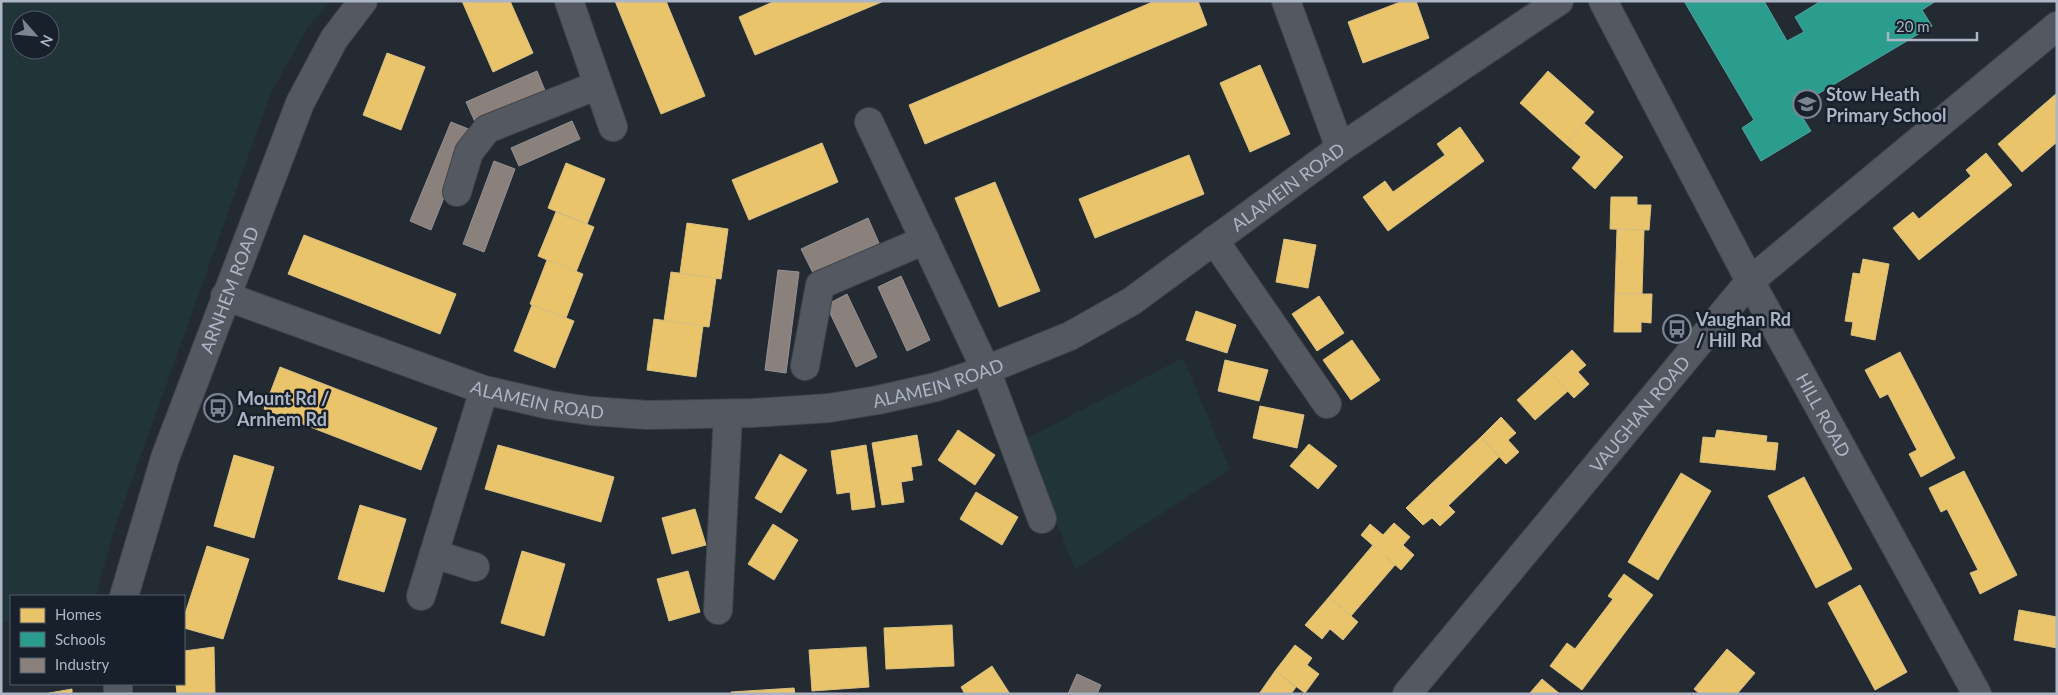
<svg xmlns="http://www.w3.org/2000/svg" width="2058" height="695" font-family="Lato,sans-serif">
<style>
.green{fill:#213438;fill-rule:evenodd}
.homes{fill:#e9c46a;stroke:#d7c085}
.schools{fill:#2a9d8f;stroke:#51a49f}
.industry{fill:#8a817c;stroke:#949192}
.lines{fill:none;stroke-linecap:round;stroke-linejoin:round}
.minor-casing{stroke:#40444b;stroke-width:30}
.minor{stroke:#545860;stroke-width:28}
.labels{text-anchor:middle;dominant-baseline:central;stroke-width:5;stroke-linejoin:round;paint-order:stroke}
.poi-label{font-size:18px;font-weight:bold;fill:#acb5c5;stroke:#18202c;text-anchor:start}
.street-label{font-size:18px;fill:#acb5c5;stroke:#18202c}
</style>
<rect width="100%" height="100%" fill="#242a32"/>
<g class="green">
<path d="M10,1h322l-23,24 -38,68 -158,440 -17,63h-85v26l-10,1v-618zM20,20h30v30h-30z"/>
<polygon points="1183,358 1230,469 1075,570 1025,439"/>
</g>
<g class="homes">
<polygon points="462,1 510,1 533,53 493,72"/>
<polygon points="615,1 666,1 705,96 661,114"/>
<polygon points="775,1 884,1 755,55 739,17"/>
<polygon points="1155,1 1198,1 1207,25 925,144 909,105"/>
<polygon points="1403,1 1416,1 1429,38 1363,63 1348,22"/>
<polygon points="387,53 425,67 401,130 363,115"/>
<polygon points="1260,65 1290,134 1250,152 1220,83"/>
<polygon points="1548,71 1594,112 1566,144 1520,103"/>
<polygon points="2057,93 2057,142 2022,172 1998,144"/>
<polygon points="1584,123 1623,157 1595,189 1572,168 1581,157 1566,144"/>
<polygon points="1460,127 1484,161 1388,231 1363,197 1385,181 1393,192 1445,155 1437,144"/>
<polygon points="822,143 838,182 749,220 732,180"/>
<polygon points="1986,153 2012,185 1919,260 1893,228 1913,212 1919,219 1971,176 1966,170"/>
<polygon points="1189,155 1204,194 1095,238 1079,199"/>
<polygon points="566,163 605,179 587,224 548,208"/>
<polygon points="995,182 1040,291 999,307 955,198"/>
<polygon points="1611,197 1637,197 1637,205 1651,205 1649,230 1610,229"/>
<polygon points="556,212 594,227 576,272 538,256"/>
<polygon points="687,223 728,229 721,279 680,273"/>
<polygon points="1617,229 1644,230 1642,294 1615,294"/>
<polygon points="304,235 456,294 440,334 288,274"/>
<polygon points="1284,239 1316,245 1308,288 1276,282"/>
<polygon points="1863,259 1889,264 1875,340 1851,335 1853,322 1845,321 1853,273 1860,274"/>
<polygon points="547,260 583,274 566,318 530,304"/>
<polygon points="671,272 716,278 709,327 664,321"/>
<polygon points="1615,294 1652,294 1651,323 1641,322 1641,332 1614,332"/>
<polygon points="1319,296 1344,333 1317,351 1292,314"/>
<polygon points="532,305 574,321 555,368 514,351"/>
<polygon points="1196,311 1236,325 1227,353 1186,340"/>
<polygon points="654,319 703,326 696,377 647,370"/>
<polygon points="1352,340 1380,380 1351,400 1323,360"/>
<polygon points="1572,350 1586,365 1578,372 1589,384 1574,398 1549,371"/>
<polygon points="1900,352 1955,458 1921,477 1909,454 1917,450 1888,394 1880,398 1865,370"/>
<polygon points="1225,360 1268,370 1259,401 1218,391"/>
<polygon points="280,367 437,428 421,470 264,409"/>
<polygon points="1549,371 1568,391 1535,420 1517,400"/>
<polygon points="1260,406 1304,415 1297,448 1253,438"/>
<polygon points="1501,417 1516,433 1508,440 1519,452 1506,464 1481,437"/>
<polygon points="958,430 995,455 975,485 938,460"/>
<polygon points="1717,430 1767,436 1766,442 1778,443 1775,470 1700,462 1703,437 1715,438"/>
<polygon points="917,435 922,465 911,467 913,480 901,482 904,502 882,505 872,443"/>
<polygon points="1481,437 1499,457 1448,506 1429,486"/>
<polygon points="1309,444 1337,466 1318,489 1290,466"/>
<polygon points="498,445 614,477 601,522 485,489"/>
<polygon points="866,445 875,507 852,510 850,492 837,494 831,451"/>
<polygon points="780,454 807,470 781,513 755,498"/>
<polygon points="234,455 274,467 254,538 214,526"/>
<polygon points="1964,471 2017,575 1980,594 1970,573 1978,570 1947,509 1941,512 1929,488"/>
<polygon points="1681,473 1711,491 1658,580 1628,562"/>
<polygon points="1804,477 1852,569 1816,588 1768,496"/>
<polygon points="1429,486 1455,512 1440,526 1432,518 1423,525 1406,508"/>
<polygon points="976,492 1018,517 1002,545 960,519"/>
<polygon points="360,505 406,519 384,592 338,579"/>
<polygon points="695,509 706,545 672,554 662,518"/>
<polygon points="1394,523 1410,537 1403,545 1414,555 1401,570 1361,535 1370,524 1383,535"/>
<polygon points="773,524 798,540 774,580 748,564"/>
<polygon points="1373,545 1395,565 1351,616 1329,597"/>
<polygon points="207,546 249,559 223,639 184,628 184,617"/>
<polygon points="522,551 565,564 544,636 501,623"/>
<polygon points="688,571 700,612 669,621 657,579"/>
<polygon points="1624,574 1653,595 1582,690 1550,666 1567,643 1575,649 1613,599 1608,596"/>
<polygon points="1860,585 1907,672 1875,690 1828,603"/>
<polygon points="1329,597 1358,622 1343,640 1330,629 1322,639 1305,625"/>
<polygon points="2019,610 2057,617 2057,648 2014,640"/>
<polygon points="952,625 954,666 886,669 884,628"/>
<polygon points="1295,645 1312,658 1307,665 1319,674 1305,693 1275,671"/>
<polygon points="214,647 215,694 177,694 176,684 184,684 184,651"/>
<polygon points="866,647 869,687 812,691 809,650"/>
<polygon points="1727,649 1755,673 1737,694 1700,694 1694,689"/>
<polygon points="992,666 1010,694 965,694 961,687"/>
<polygon points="1275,671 1296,687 1291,694 1259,694"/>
<polygon points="1542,679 1560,694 1529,694"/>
<polygon points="794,688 795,694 731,694 731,692"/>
<polygon points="72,689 72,694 44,694"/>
</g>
<polygon class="schools" points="1684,1 1764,1 1787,41 1804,32 1795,17 1821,1 1936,1 1922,10 1932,26 1796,107 1811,131 1761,161 1742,128 1754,120"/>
<g class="industry">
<polygon points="537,71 546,93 476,124 466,102"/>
<polygon points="572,121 580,139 519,166 511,148"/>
<polygon points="451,122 471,130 431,230 410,221"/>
<polygon points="494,161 515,169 484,252 463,244"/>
<polygon points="868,218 879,243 813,273 801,249"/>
<polygon points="778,270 799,272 786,373 765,370"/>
<polygon points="901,276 930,340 907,351 878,287"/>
<polygon points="847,294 877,357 856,367 826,305"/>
<polygon points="1077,674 1101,685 1097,694 1068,694"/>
</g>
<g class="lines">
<defs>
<g id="minor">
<polyline points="569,1 613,127"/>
<polyline points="1286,1 1340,148"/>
<path id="s1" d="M1603,1l147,280 227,413"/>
<polyline points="869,122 986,370 1042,519"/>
<polyline points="457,192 469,152 487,129 598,85"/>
<polyline points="1214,240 1327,404"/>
<path id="s2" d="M225,296l259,94 66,15 41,6 56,4 106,-2 76,-5 49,-8 58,-13 50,-17 84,-34 62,-35 208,-153 219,-147"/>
<polyline points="805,366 820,285 925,240"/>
<polyline points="434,554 475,567"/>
<path id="s3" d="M124,596l41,-138 135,-355 34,-64 29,-38"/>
<polyline points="421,596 484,390"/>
<polyline points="718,610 728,414"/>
<polyline points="118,684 118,694"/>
<path id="s4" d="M1407,694l343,-413 307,-255"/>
</g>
</defs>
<use href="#minor" class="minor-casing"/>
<use href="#minor" class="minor"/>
</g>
<defs>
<symbol id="school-ring" viewBox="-11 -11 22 22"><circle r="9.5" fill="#18202c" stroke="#7c8492" stroke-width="1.5"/><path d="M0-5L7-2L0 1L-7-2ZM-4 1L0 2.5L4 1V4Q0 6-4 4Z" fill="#7c8492"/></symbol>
<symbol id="bus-ring" viewBox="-11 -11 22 22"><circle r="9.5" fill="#18202c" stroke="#7c8492" stroke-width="1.5"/><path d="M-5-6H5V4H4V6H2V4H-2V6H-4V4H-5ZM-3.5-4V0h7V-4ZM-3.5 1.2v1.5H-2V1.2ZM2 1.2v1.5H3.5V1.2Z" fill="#7c8492"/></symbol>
</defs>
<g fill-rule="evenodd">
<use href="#school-ring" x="1791" y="88" width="32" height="32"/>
<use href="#bus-ring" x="1661" y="313" width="32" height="32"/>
<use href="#bus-ring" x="202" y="392" width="32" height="32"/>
</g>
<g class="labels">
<g class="poi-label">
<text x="1826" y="94">Stow Heath<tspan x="1826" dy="21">Primary School</tspan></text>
<text x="1696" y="319">Vaughan Rd<tspan x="1696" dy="21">/ Hill Rd</tspan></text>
<text x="237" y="398">Mount Rd /<tspan x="237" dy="21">Arnhem Rd</tspan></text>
</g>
<g class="street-label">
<text stroke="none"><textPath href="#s2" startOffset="1140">ALAMEIN ROAD</textPath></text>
<text stroke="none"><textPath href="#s3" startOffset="324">ARNHEM ROAD</textPath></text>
<text stroke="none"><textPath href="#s2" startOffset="735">ALAMEIN ROAD</textPath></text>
<text stroke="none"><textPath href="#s2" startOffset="330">ALAMEIN ROAD</textPath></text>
<text stroke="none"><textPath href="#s4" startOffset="364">VAUGHAN ROAD</textPath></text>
<text stroke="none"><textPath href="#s1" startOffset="469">HILL ROAD</textPath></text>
</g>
</g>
<rect width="2058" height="695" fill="none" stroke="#acb5c5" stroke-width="5"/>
<rect x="10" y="595" width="175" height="90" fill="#18202c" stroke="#535c69"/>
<rect x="20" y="608" width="25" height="15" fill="#e9c46a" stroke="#535c69"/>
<text x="55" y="620" font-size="15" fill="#acb5c5">Homes</text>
<rect x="20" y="632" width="25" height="15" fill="#2a9d8f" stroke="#535c69"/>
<text x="55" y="645" font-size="15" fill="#acb5c5">Schools</text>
<rect x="20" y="658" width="25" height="15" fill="#8a817c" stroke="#535c69"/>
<text x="55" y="670" font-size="15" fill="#acb5c5">Industry</text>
<g transform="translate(35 35) rotate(117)"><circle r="24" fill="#18202c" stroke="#535c69"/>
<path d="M0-4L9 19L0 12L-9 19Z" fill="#7c8492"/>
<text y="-8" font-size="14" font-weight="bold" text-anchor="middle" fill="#acb5c5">N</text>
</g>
<path d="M1888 32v8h89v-8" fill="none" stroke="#acb5c5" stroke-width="2.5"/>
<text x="1896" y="32" font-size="15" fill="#acb5c5" stroke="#18202c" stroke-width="4" paint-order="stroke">20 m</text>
</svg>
